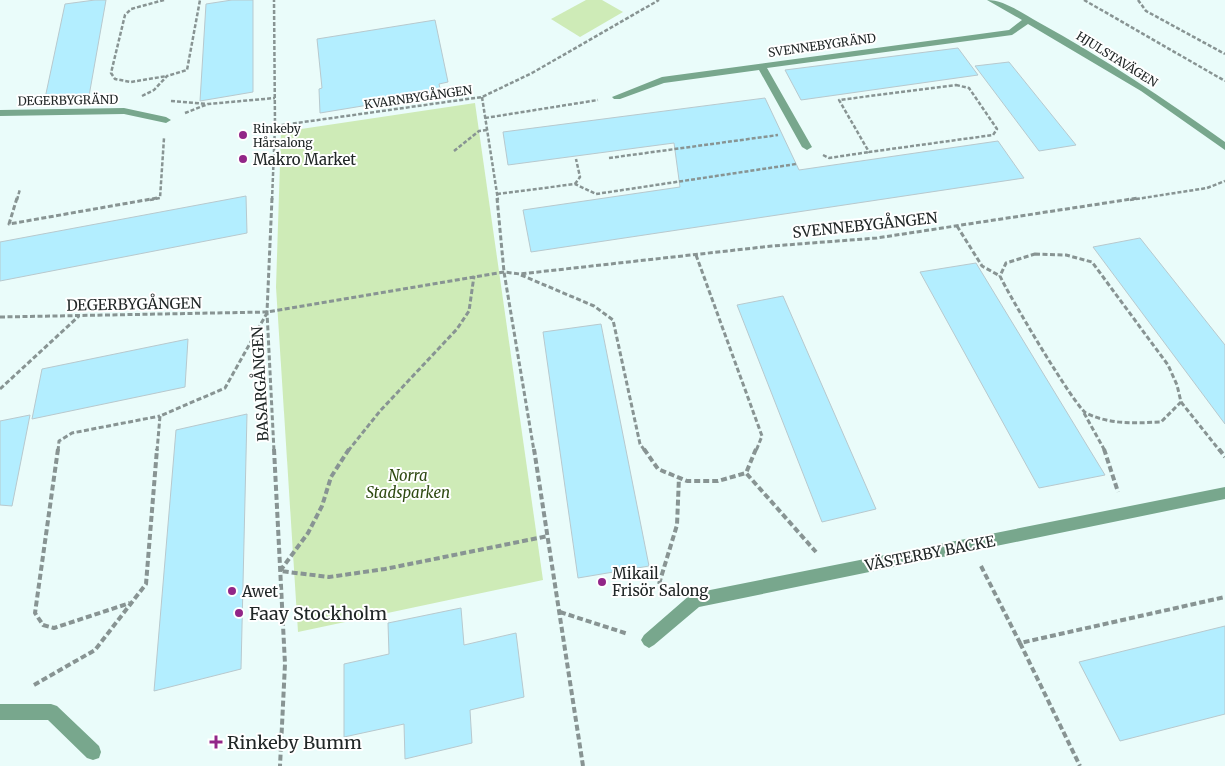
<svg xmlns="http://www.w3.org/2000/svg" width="1225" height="766" font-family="Merriweather,serif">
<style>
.green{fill:#ceebb7}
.building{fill:#b3eeff;stroke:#b8c9ce}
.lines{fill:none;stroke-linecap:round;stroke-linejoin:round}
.path-far2{stroke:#889493;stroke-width:2.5;stroke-dasharray:4 2;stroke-linecap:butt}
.path-far1{stroke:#889493;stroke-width:3;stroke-dasharray:5 2.5;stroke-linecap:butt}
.path{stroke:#889493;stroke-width:4;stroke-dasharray:6 3;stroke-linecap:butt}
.minor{fill:#78a78d;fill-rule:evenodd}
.poi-dot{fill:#922688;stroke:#fff;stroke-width:2}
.labels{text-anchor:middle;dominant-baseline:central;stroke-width:4;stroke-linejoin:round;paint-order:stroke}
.far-street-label{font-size:12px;fill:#212727;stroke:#fff}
.far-poi-label{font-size:12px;fill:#212727;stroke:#fff;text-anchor:start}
.poi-label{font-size:15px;fill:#212727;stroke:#fff;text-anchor:start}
.street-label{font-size:15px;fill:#212727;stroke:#fff}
.park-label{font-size:15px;font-style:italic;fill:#2f4a12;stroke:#fff}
.near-poi-label{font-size:18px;fill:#212727;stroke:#fff;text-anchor:start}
</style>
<rect width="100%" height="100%" fill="#eafcfa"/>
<g class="green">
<polygon points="586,0 602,0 623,12 580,37 551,19"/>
<polygon points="475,103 543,580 298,632 276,287 281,132"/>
</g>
<g class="building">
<polygon points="95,0 106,0 89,96 44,103 65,4"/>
<polygon points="232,0 253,0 253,92 200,101 206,4"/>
<polygon points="435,20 448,82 439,84 441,93 320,113 319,89 322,88 317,39"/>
<polygon points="958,48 978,75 801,100 785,70"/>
<polygon points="1009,62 1076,145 1039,151 975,66"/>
<polygon points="765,98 799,170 998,141 1024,178 531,252 523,210 680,187 674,143 508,165 503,132"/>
<polygon points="246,196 247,233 0,281 0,242"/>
<polygon points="1140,238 1225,345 1225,424 1093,247"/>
<polygon points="976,263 1105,475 1039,488 920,272"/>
<polygon points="783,296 876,509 822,522 737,305"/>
<polygon points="601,324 649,566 578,578 543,332"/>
<polygon points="188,339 185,387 32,419 42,369"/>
<polygon points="247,414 241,669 154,691 176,430"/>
<polygon points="30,415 12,506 0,505 0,421"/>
<polygon points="461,608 464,645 516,633 524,697 470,710 472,743 405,759 404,724 344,737 344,664 389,654 388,623"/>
<polygon points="1225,626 1225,714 1120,741 1079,662"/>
</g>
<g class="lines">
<g class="path-far2">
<polyline points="164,0 131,9 125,15 111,73 115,79 131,82 167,76"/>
<polyline points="1084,0 1225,81"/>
<polyline points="1138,0 1146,11 1225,54"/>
<polygon points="956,85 969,88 997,129 993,135 869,152 839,100"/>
<polyline points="142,96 154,90 167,76 187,70 200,0"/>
<polyline points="482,97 498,200"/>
<polyline points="171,101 207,104"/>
<polyline points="185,113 208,104 275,98"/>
<polyline points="485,118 598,100"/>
<polyline points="275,126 482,97 532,73 659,0"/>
<polyline points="454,151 479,131 487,130"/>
<polyline points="823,155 829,158 869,152"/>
<polyline points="609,158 778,135"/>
<polyline points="575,184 580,177 576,159"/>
<polyline points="497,194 575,184 596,194 796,164"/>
<polyline points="17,200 20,189"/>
<polyline points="150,200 160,198 164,138"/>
<polyline points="272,200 275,126 274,0"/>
<polyline points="1130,200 1207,188 1225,181"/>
</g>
<g class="path-far1">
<polyline points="17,198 9,224 157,198"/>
<polyline points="272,198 267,312 274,451"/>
<polyline points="497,198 504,272 534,451"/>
<polyline points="957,226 982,266 1000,276"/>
<path d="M1035,254l31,1 26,7 76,103 9,20 4,17 -20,20c-26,1 -51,3 -75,-9 -11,-6 -78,-119 -86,-137l6,-13z"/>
<polyline points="696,255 762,436 756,451"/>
<polyline points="521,275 594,306 613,320 640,444 645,451"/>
<polyline points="0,317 267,312 504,272 520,274 772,246 877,238 1138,198"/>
<polyline points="0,389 79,316"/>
<polyline points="1181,402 1220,451"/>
<polyline points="1084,413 1105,451"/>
<polyline points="58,451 59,441 72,433 160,416"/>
<polyline points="157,451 160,416 225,388 267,313"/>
<polyline points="348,451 380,411 457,329 469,311 474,276"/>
</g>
<g class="path">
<polyline points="58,449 35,613 43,625 54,628 130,603"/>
<polyline points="274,449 285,664 280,766"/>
<polyline points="349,449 331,477 322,506 308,533 280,571 329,577 385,569 548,536"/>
<polyline points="534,449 583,766"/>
<polyline points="644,449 658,469 687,481 718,481 746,473"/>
<polyline points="756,449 746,473 816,552"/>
<polyline points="1104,449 1118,492"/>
<polyline points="1219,449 1225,457"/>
<polyline points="981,566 1020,643 1225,597"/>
<polyline points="659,584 677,525 679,477"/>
<polyline points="560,612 628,634"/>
<polyline points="1020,643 1080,766"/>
<polyline points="34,685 95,650 146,584 157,449"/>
</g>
<g class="minor">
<path d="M987,0c18,0 36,14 51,22 66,36 127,77 187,120v8l-84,-59 -113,-67 -16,11 -245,33 45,79 -5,3 -5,-3 -43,-77 -95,13 -44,16h-6l-2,-2 50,-20 347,-47 13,-10z"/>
<polygon points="124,108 166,117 171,120 166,123 124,114 0,116 0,110"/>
<polygon points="1225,487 1225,499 699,607 654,645 649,648 644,645 641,640 644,635 690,595 695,593"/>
<polygon points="0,704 51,704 57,706 99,746 101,752 99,758 93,760 87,758 48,720 0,720"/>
</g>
</g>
<g class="poi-dot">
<circle cx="243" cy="135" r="5"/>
<circle cx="243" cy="159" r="5"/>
<circle cx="602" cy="582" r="5"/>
<circle cx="232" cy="591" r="5"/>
<circle cx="239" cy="613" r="5"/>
<path d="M213.5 734.5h5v5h5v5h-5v5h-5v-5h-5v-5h5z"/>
</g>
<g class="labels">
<g class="far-street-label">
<text transform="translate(822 45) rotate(-8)">SVENNEBYGRÄND</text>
<text transform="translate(1117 59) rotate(32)">HJULSTAVÄGEN</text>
<text transform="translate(418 97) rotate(-8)">KVARNBYGÅNGEN</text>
<text transform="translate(68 100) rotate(-1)">DEGERBYGRÄND</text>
</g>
<g class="far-poi-label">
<text x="253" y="128">Rinkeby<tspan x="253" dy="14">Hårsalong</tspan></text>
</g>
<g class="poi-label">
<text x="253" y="159">Makro Market</text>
<text x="612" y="573">Mikail<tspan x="612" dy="17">Frisör Salong</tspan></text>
<text x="242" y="591">Awet</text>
</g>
<g class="street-label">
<text transform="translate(865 225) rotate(-6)">SVENNEBYGÅNGEN</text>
<text transform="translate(134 304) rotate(-1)">DEGERBYGÅNGEN</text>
<text transform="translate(260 384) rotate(-93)">BASARGÅNGEN</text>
<text transform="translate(930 553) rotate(-11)">VÄSTERBY BACKE</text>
</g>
<g class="park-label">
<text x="408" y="475">Norra<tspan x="408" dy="17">Stadsparken</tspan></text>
</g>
<g class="near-poi-label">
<text x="249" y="613">Faay Stockholm</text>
<text x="227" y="742">Rinkeby Bumm</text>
</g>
</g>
</svg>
